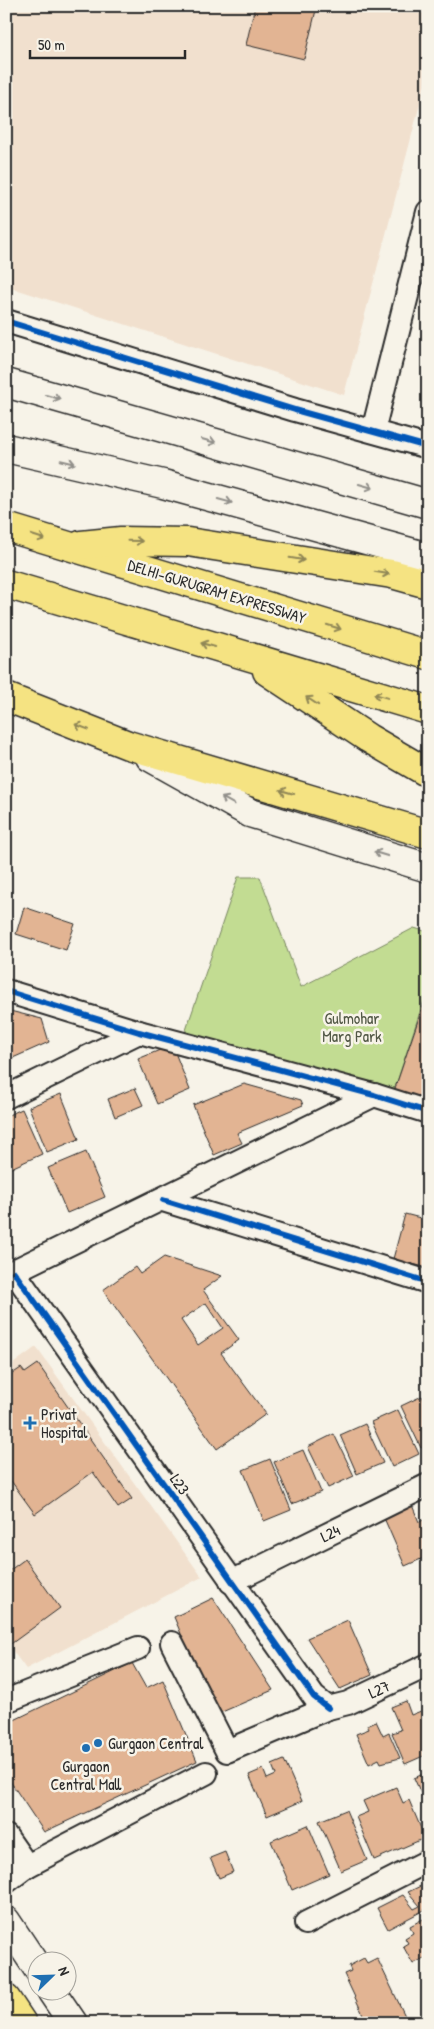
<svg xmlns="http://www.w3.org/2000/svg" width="434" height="2029" font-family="'Patrick Hand',sans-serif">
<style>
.built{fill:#f1e0ce}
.green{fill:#c2dc92;stroke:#76845e}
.building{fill:#e2b493;stroke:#2b2b2b;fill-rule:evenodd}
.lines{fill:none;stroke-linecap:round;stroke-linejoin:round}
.minor-casing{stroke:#2b2b2b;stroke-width:26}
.tertiary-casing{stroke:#2b2b2b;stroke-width:31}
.secondary-casing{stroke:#2b2b2b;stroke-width:31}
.primary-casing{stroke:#2b2b2b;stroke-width:31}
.trunk-casing{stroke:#2b2b2b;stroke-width:31}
.motorway-casing{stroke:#2b2b2b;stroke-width:31}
.minor{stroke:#f7f3e8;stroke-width:22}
.tertiary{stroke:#f7f3e8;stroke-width:28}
.secondary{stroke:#f7f3e8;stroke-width:28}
.primary{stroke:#f5e382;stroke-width:28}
.trunk{stroke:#f5e382;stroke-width:28}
.motorway{stroke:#f5e382;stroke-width:28}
.cycleway-casing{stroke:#f7f3e8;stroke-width:9}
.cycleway{stroke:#0057b8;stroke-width:6}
.oneway{stroke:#918f8a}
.oneway2{stroke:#908756}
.poi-dot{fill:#1f6fb2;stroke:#f7f3e8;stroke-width:2}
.labels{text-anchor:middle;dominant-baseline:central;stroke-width:5;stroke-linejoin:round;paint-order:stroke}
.street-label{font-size:16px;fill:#2b2b2b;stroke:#f7f3e8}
.park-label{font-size:16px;fill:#515745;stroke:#f7f3e8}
.poi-label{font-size:16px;fill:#2b2b2b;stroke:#f7f3e8;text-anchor:start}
</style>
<rect width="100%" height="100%" fill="#f7f3e8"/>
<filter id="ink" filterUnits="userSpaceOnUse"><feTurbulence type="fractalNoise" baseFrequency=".02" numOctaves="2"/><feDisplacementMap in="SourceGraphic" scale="10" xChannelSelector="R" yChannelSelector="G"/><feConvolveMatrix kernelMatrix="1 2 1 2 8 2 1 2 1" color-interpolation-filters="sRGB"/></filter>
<g filter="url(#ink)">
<g class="built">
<polygon points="6,6 428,6 428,73 344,395 6,286"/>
<polygon points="36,1347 202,1577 26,1669 6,1642 6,1369"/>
</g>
<polygon class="green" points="238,877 260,877 301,987 414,928 428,932 428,988 392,1097 183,1039"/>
<g class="building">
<polygon points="255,6 317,6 304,59 246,45"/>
<polygon points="24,907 75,924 66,950 16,934"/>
<polygon points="428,991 428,1108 392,1097"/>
<polygon points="6,1010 42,1019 49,1042 6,1061"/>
<polygon points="172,1045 190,1090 157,1104 138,1059"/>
<polygon points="244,1084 301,1100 303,1105 237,1133 242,1143 214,1155 193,1105"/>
<polygon points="135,1088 143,1105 115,1117 108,1099"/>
<polygon points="61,1094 79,1139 47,1152 29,1107"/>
<polygon points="22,1109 42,1154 9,1169 6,1164 6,1116"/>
<polygon points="86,1152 105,1197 67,1213 48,1168"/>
<polygon points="405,1214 428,1220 428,1268 393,1259"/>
<path d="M164,1257l58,19 -19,14 36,50 -18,13 45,61 -49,35 -114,-159 32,-23 5,7zM206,1303l17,25 -25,17 -17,-25z"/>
<polygon points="38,1364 132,1499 118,1508 93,1472 35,1514 6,1474 6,1378 21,1368 25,1373"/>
<polygon points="422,1396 428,1408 428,1445 421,1448 401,1406"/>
<polygon points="398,1410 419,1454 392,1467 371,1422"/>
<polygon points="365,1424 383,1463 357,1474 340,1435"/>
<polygon points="334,1434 354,1476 328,1488 308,1447"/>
<polygon points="303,1450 321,1492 292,1504 274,1462"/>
<polygon points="270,1459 291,1510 264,1521 243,1470"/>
<polygon points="412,1505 419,1522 426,1519 428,1524 428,1556 405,1566 384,1518"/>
<polygon points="25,1559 60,1608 8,1646 6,1573"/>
<polygon points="213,1598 273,1690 215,1715 174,1617"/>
<polygon points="348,1620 372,1675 340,1689 307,1638"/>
<polygon points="132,1663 146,1688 163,1680 197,1761 44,1832 6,1775 6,1724"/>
<polygon points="406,1701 411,1715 421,1711 428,1728 428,1754 405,1764 392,1733 401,1730 391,1707"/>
<polygon points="376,1721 383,1736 389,1733 400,1758 381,1763 379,1759 369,1764 356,1734 369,1729 367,1725"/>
<polygon points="284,1760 302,1801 267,1816 249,1775 263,1769 267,1779 276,1775 272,1765"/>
<polygon points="428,1772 428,1809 414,1778"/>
<polygon points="396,1787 403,1803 409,1800 425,1838 374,1860 356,1817 368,1812 363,1801"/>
<polygon points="346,1810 367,1860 341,1871 319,1821"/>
<polygon points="308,1825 329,1874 292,1890 271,1841"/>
<polygon points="225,1852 233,1872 219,1878 210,1858"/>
<polygon points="427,1883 428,1908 388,1929 377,1908 403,1895 414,1909 420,1906 408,1892"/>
<polygon points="423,1919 428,1928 428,1956 413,1964 403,1946 408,1943 405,1938 413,1933 410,1926"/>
<polygon points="364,1958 367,1963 377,1958 406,2018 397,2023 367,2023 344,1974 351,1971 349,1966"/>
</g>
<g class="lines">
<defs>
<g id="minor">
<polyline points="6,321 295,410 428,447"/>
<polyline points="373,431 428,212"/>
<polyline points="6,991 139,1032 374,1095 428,1112"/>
<polyline points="6,1097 139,1032"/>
<polyline points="163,1200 428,1282"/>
<polyline points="14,1272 314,1697 328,1708"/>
<polyline points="6,1275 374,1095"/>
<polyline points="231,1582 428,1485"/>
<polyline points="172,1643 227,1751 328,1708 348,1703 428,1665"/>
<polyline points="6,1701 138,1648"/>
<polyline points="6,1836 27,1866"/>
<polyline points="6,1882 27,1866 206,1773"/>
<polyline points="306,1923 428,1861"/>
</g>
<g id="tertiary">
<polyline points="6,1921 38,1969"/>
<polyline points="52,1992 73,2023"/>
</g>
<g id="secondary">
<polyline points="6,383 428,504"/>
<polyline points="6,448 163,484 428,557"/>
<polyline points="150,757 250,813 428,868"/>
</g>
<polyline id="primary" points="6,697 128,745 428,834"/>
<polyline id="trunk" points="6,1999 22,2023"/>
<g id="motorway">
<polyline points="6,527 428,655"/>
<polyline points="81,545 121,541 188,542 392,574 428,584"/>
<polyline points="6,584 428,710"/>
<polyline points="267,671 368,738 428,773"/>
</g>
</defs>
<use href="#minor" class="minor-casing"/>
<use href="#tertiary" class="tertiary-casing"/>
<use href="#secondary" class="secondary-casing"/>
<use href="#primary" class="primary-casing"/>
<use href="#trunk" class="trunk-casing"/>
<use href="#motorway" class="motorway-casing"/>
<use href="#minor" class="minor"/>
<use href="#tertiary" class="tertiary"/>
<use href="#secondary" class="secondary"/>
<use href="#primary" class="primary"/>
<use href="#trunk" class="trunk"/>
<use href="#motorway" class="motorway"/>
<defs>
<g id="cycleway">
<polyline points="6,321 295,410 428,447"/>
<polyline points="6,991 139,1032 374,1095 428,1112"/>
<polyline points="163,1200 428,1282"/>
<polyline points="14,1272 314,1697 328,1708"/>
</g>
</defs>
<use href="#cycleway" class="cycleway-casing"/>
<use href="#cycleway" class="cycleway"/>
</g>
<defs><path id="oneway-shaft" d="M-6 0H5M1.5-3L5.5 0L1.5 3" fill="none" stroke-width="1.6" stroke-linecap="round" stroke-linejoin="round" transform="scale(1.25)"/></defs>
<g class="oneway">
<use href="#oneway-shaft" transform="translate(53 397) rotate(16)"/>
<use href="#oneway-shaft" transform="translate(209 441) rotate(16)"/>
<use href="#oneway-shaft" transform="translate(68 462) rotate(13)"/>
<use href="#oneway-shaft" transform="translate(366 486) rotate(16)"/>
<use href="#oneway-shaft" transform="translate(225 501) rotate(15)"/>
<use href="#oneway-shaft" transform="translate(228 801) rotate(-151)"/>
<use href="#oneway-shaft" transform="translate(381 854) rotate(-163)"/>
</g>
<g class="oneway2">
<use href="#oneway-shaft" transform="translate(38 537) rotate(18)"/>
<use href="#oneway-shaft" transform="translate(135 541) rotate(1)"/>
<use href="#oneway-shaft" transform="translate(297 559) rotate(9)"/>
<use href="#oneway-shaft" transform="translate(382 573) rotate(9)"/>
<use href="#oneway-shaft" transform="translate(334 627) rotate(17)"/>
<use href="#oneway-shaft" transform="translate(208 645) rotate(-164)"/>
<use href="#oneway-shaft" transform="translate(381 696) rotate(-164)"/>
<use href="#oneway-shaft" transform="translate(312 701) rotate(-146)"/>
<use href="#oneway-shaft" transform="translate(82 727) rotate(-159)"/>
<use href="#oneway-shaft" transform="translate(287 792) rotate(-164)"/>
</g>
</g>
<g class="poi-dot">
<path d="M27.5 1415.5h5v5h5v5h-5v5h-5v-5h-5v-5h5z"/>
<circle cx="98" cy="1743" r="5"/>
<circle cx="86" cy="1748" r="5"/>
</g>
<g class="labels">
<g class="street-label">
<text transform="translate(217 591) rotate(17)">DELHI-GURUGRAM EXPRESSWAY</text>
<text transform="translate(180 1484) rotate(55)">L23</text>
<text transform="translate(330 1533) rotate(-26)">L24</text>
<text transform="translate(379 1689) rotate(-25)">L27</text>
</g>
<g class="park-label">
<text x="352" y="1018">Gulmohar<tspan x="352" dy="18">Marg Park</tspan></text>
</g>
<g class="poi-label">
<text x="41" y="1414">Privat<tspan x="41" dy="18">Hospital</tspan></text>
<text x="108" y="1743">Gurgaon Central</text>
<text x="86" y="1766" text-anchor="middle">Gurgaon<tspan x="86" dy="18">Central Mall</tspan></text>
</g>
</g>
<rect width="434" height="2029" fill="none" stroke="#f7f3e8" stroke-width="25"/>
<rect x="12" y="12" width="409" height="2004" fill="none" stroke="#2b2b2b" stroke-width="2" filter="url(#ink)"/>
<g transform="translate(52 1976) rotate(67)"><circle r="24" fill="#f7f3e8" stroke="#a5a39c"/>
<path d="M0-4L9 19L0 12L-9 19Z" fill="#1f6fb2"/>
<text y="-8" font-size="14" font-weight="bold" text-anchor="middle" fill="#2b2b2b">N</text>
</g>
<path d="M30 50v8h155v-8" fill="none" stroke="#2b2b2b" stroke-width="2.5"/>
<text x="38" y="50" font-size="15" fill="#2b2b2b" stroke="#f7f3e8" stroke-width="4" paint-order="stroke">50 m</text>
</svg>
